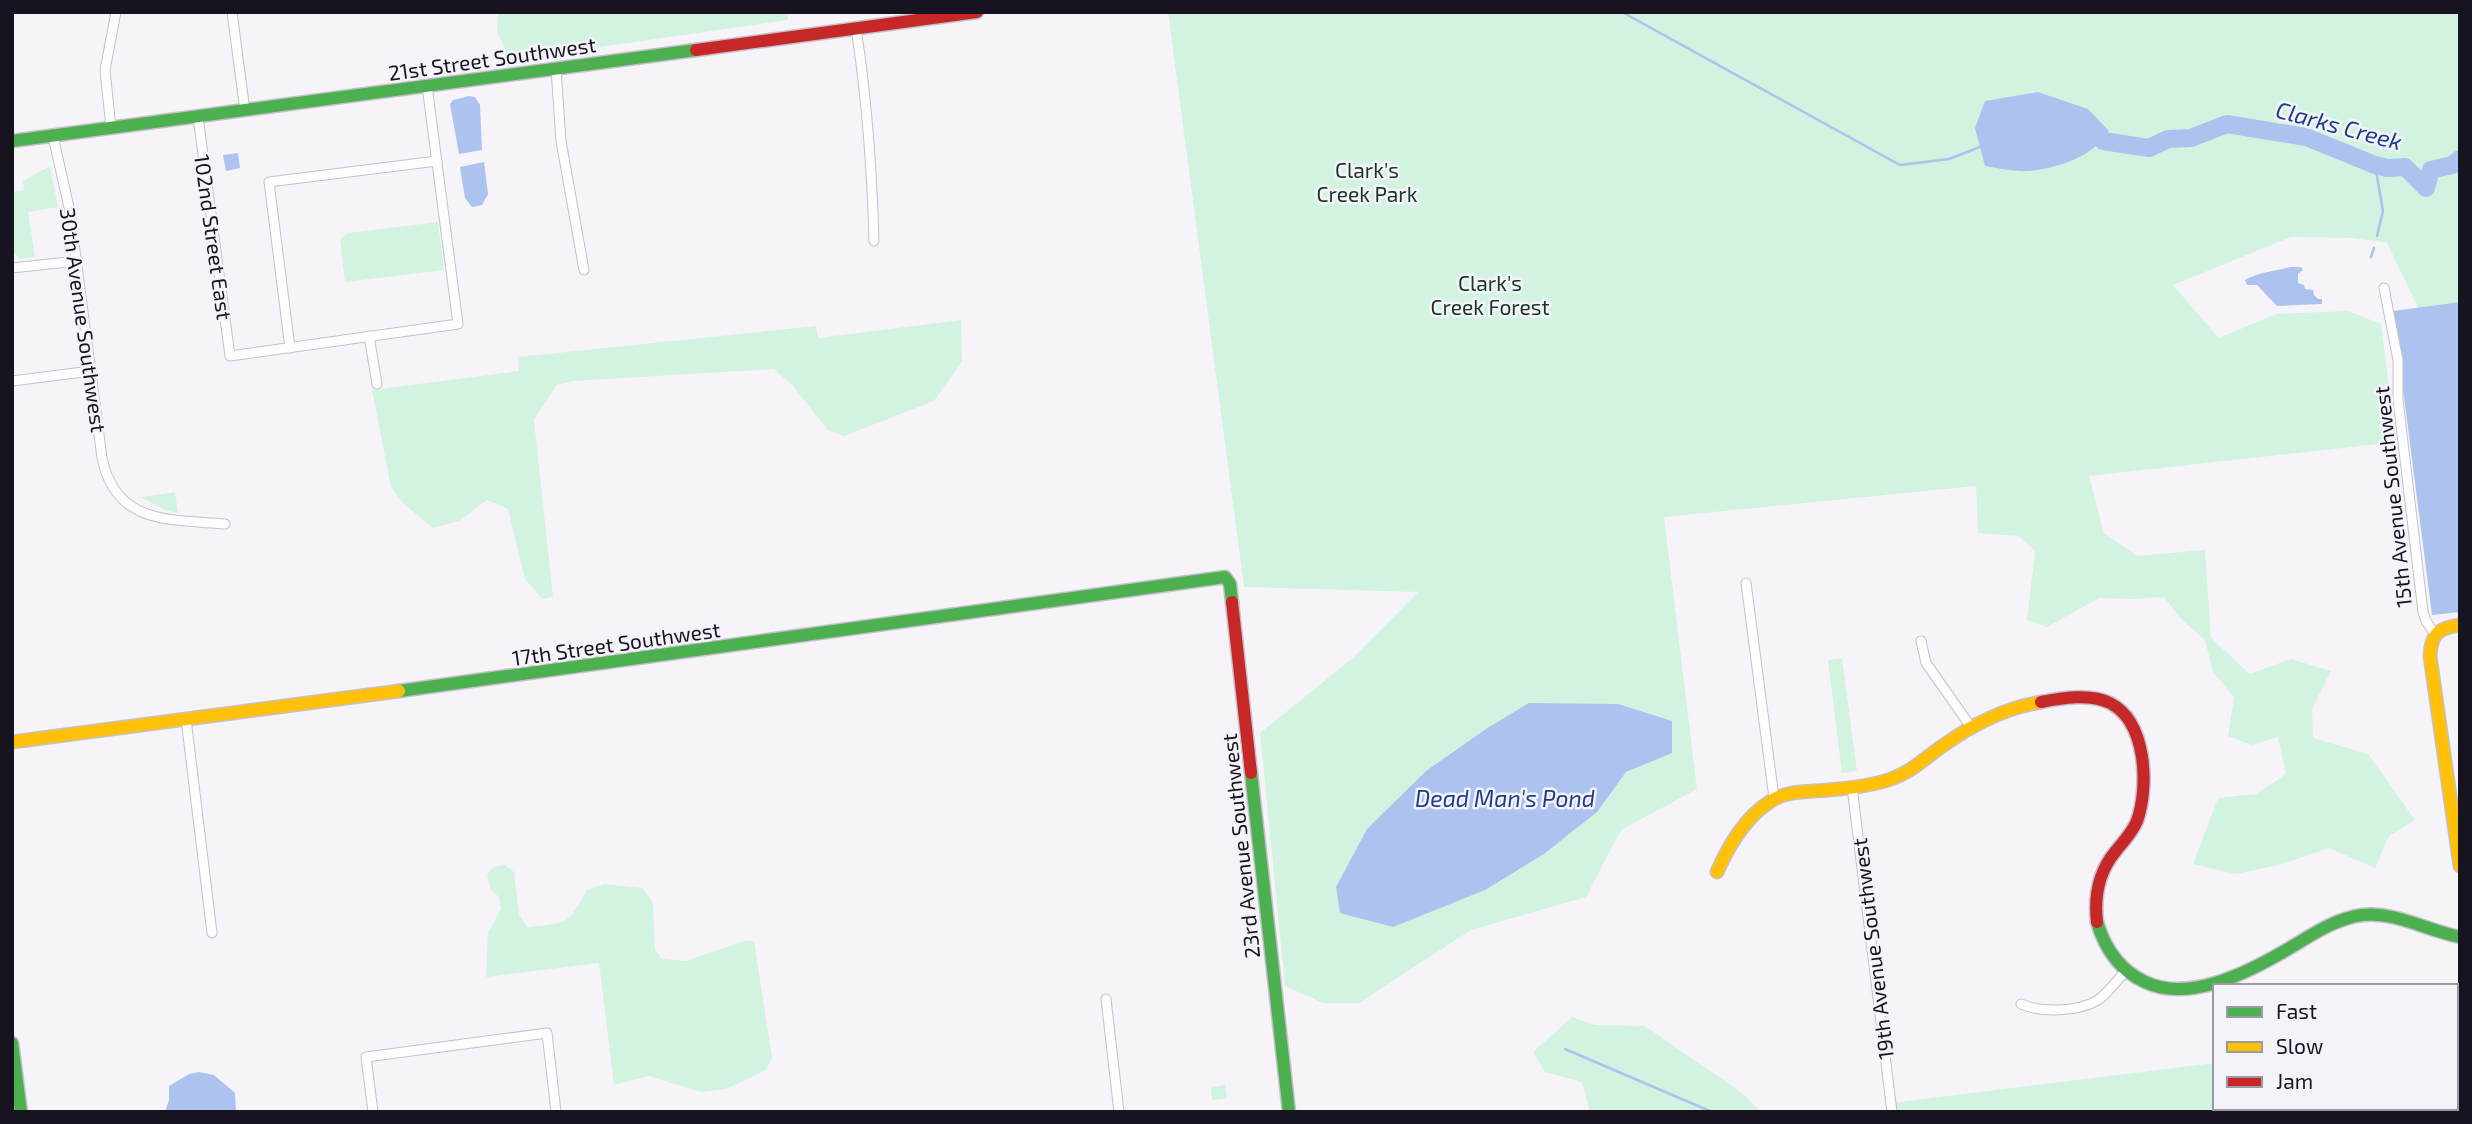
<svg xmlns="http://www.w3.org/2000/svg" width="2472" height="1124" font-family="'Exo 2',sans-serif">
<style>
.green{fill:#d3f3e1;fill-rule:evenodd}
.water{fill:#acc2ef}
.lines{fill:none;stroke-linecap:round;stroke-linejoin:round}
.stream{stroke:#acc2ef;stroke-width:2.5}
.river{stroke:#acc2ef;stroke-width:18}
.street-casing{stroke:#c4c1ca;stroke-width:11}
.fast-casing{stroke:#c4c1ca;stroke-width:15}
.slow-casing{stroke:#c4c1ca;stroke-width:15}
.jam-casing{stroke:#c4c1ca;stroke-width:15}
.street{stroke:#fefdfe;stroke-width:9}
.fast{stroke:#4caf50;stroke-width:12}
.slow{stroke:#ffc107;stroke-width:12}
.jam{stroke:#c62828;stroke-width:12}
.labels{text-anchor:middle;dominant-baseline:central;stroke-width:5;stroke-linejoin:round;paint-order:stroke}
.street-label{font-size:21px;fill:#17131f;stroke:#f5f3fa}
.park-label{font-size:21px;fill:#173725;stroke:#f5f3fa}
.water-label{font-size:23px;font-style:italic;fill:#1e3d86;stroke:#f5f3fa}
</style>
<rect width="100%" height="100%" fill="#f6f4f9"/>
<g class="green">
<polygon points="498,12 787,12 788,20 509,60 497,31"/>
<path d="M1168,12h1292v290l-42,6 -31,-65 -34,-5 -62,-1 -118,48 46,53 57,-24 72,-3 33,13 15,118 -307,34 15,57 33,23 68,-6 6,88 39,36 41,-15 40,12 -19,38 1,29 55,16 47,66 -26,16 -14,32 -46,-20 -50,17 -43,9 -43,-10 25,-66 38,-4 30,-20 -8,-37 -27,8 -23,-9 6,-39 -21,-25 -8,-32 -25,-22 -16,-21 -28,2 -37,-1 -52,29 -20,-7 8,-69 -17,-15 -40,-3 -2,-47 -312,31 33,272 -76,41 -35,67 -115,33 -112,73h-36l-38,-17 -25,-253 94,-76 64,-65 -174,-5zM1672,721l-1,32 -45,19 -29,40 -53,42 -59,36z"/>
<polygon points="50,166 58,207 28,212 35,257 20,259 12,250 12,192 24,190 23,181"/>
<polygon points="438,222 444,270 345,282 340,239 348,233"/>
<polygon points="961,320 962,361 934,401 844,436 828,430 792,385 774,369 574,381 557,385 534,420 553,597 542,599 525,579 508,509 487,500 459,521 433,528 403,503 391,487 372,390 519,371 518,357 816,326 818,338"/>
<polygon points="175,492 178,513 165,510 141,497"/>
<polygon points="1842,658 1857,771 1842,773 1828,660"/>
<path d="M505,865l9,7 5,42 8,13c41,-4 40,-1 60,-37l17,-6 38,4 11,14 2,48 7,9 24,2 58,-20h10l18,116 -6,13 -40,19 -25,3 -52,-16 -35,9 -15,-122 -113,14 2,-45 13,-23 -2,-12 -8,-7 -4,-15 6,-8z"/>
<polygon points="1572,1017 1595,1025 1645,1026 1742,1093 1760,1112 1590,1112 1582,1082 1545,1072 1533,1052"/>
<polygon points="2215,1063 2215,1108 2343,1108 2343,1112 1892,1112 1891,1103"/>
<polygon points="1225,1085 1227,1098 1212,1100 1211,1087"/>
</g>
<g class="water">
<path d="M2038,92l50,17 21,22c-16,26 -51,37 -80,40 -14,1 -31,-3 -44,-5l-10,-38 10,-27z"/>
<polygon points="469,96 475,97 480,105 482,150 459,154 450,104 453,100"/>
<polygon points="238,153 240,168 226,171 223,155"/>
<polygon points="484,162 488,194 482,205 472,207 465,198 460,167"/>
<path d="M2291,267h10l2,3 -5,4v9l6,2 1,4 8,1 1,5 4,4h4v5l-45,2 -20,-21h-10l-2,-5c14,-8 29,-9 46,-13z"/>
<polygon points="2460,302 2460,612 2432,615 2393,311"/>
<polygon points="1529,703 1618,704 1672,721 1672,753 1626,772 1597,812 1544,854 1485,890 1393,927 1340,913 1336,887 1367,829 1426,771 1486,729"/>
<polygon points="199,1072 214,1075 235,1093 236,1112 165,1112 169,1100 169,1086 189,1074"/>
</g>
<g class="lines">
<g class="stream">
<polyline points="1622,12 1900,165 1949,159 1980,147"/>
<polyline points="2375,165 2383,211 2377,236"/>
<polyline points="2371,257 2374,248"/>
<polyline points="1565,1049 1712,1112"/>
</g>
<polyline class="river" points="2103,141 2149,148 2168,139 2191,138 2227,124 2306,137 2375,165 2387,168 2405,167 2426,188 2431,170 2452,165 2460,159"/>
<defs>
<g id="street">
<polyline points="232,12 245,111"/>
<path d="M856,28c11,71 16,142 18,213"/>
<polyline points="556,69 561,141 584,270"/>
<polyline points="198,117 230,356 458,324 427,86"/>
<polyline points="111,128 105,70 116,12"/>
<path d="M53,136l17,76 32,246c14,68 70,61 123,66"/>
<polyline points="12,268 77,261"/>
<polyline points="2384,288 2398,360 2398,400 2423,612 2426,621 2434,633"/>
<polyline points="369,336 377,384"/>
<polyline points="290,348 269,182 437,161"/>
<polyline points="12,381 91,371"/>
<polyline points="1746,583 1774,798"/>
<polyline points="1921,641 1926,663 1971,727"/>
<polyline points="186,719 212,933"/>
<polyline points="1852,787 1892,1112"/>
<polyline points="1106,999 1119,1112"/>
<path d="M2021,1004c21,9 57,8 77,-4 10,-7 18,-19 27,-28"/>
<polyline points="373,1112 366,1057 547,1033 556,1112"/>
</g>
<g id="fast">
<polyline points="12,141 696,50"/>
<polyline points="399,691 1225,577 1230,584 1232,602"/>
<polyline points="1251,773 1289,1112"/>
<path d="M2097,922c8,27 22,48 48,60 42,20 98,-7 136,-29 25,-14 51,-34 81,-38 33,-4 66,16 98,22"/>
<polyline points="12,1043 21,1112"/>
</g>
<g id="slow">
<path d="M2460,625c-22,3 -29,9 -30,31l30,210"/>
<polyline points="12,742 399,691"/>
<path d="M1717,872c12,-27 28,-55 54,-71 17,-11 38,-9 57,-11 21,-2 43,-4 63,-11 21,-7 35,-22 53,-34 29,-21 62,-37 97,-43"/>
</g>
<g id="jam">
<polyline points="696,50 977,12"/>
<polyline points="1232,602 1251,773"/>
<path d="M2041,702c20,-4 49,-9 69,1 37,19 39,84 27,118 -5,12 -14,21 -22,31 -17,21 -21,44 -18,70"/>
</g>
</defs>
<use href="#street" class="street-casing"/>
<use href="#fast" class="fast-casing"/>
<use href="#slow" class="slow-casing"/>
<use href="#jam" class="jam-casing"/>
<use href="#street" class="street"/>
<use href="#fast" class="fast"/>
<use href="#slow" class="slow"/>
<use href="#jam" class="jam"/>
</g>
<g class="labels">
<g class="street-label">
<text transform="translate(492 58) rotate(-8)">21st Street Southwest</text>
<text transform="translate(214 237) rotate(82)">102nd Street East</text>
<text transform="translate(84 320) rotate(82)">30th Avenue Southwest</text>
<text transform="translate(2392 497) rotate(-96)">15th Avenue Southwest</text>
<text transform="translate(616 643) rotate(-8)">17th Street Southwest</text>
<text transform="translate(1240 846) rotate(-96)">23rd Avenue Southwest</text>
<text transform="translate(1872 949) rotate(-97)">19th Avenue Southwest</text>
</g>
<g class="park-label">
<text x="1367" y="169">Clark's<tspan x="1367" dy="24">Creek Park</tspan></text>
<text x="1490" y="282">Clark's<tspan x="1490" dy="24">Creek Forest</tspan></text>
</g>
<g class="water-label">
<text transform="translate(2339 125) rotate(15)">Clarks Creek</text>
<text x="1505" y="798">Dead Man's Pond</text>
</g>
</g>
<rect width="2472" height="1124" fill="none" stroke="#17131f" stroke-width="28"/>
<rect x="2213" y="984" width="245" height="126" fill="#f5f3fa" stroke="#9c99a2" stroke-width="2"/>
<rect x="2227" y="1007" width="35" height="10" fill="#4caf50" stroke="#9c99a2" stroke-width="2"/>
<text x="2276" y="1019" font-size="21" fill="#17131f">Fast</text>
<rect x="2227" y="1042" width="35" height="10" fill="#ffc107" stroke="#9c99a2" stroke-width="2"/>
<text x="2276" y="1054" font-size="21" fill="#17131f">Slow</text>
<rect x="2227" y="1077" width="35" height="10" fill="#c62828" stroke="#9c99a2" stroke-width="2"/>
<text x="2276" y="1089" font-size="21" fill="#17131f">Jam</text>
</svg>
